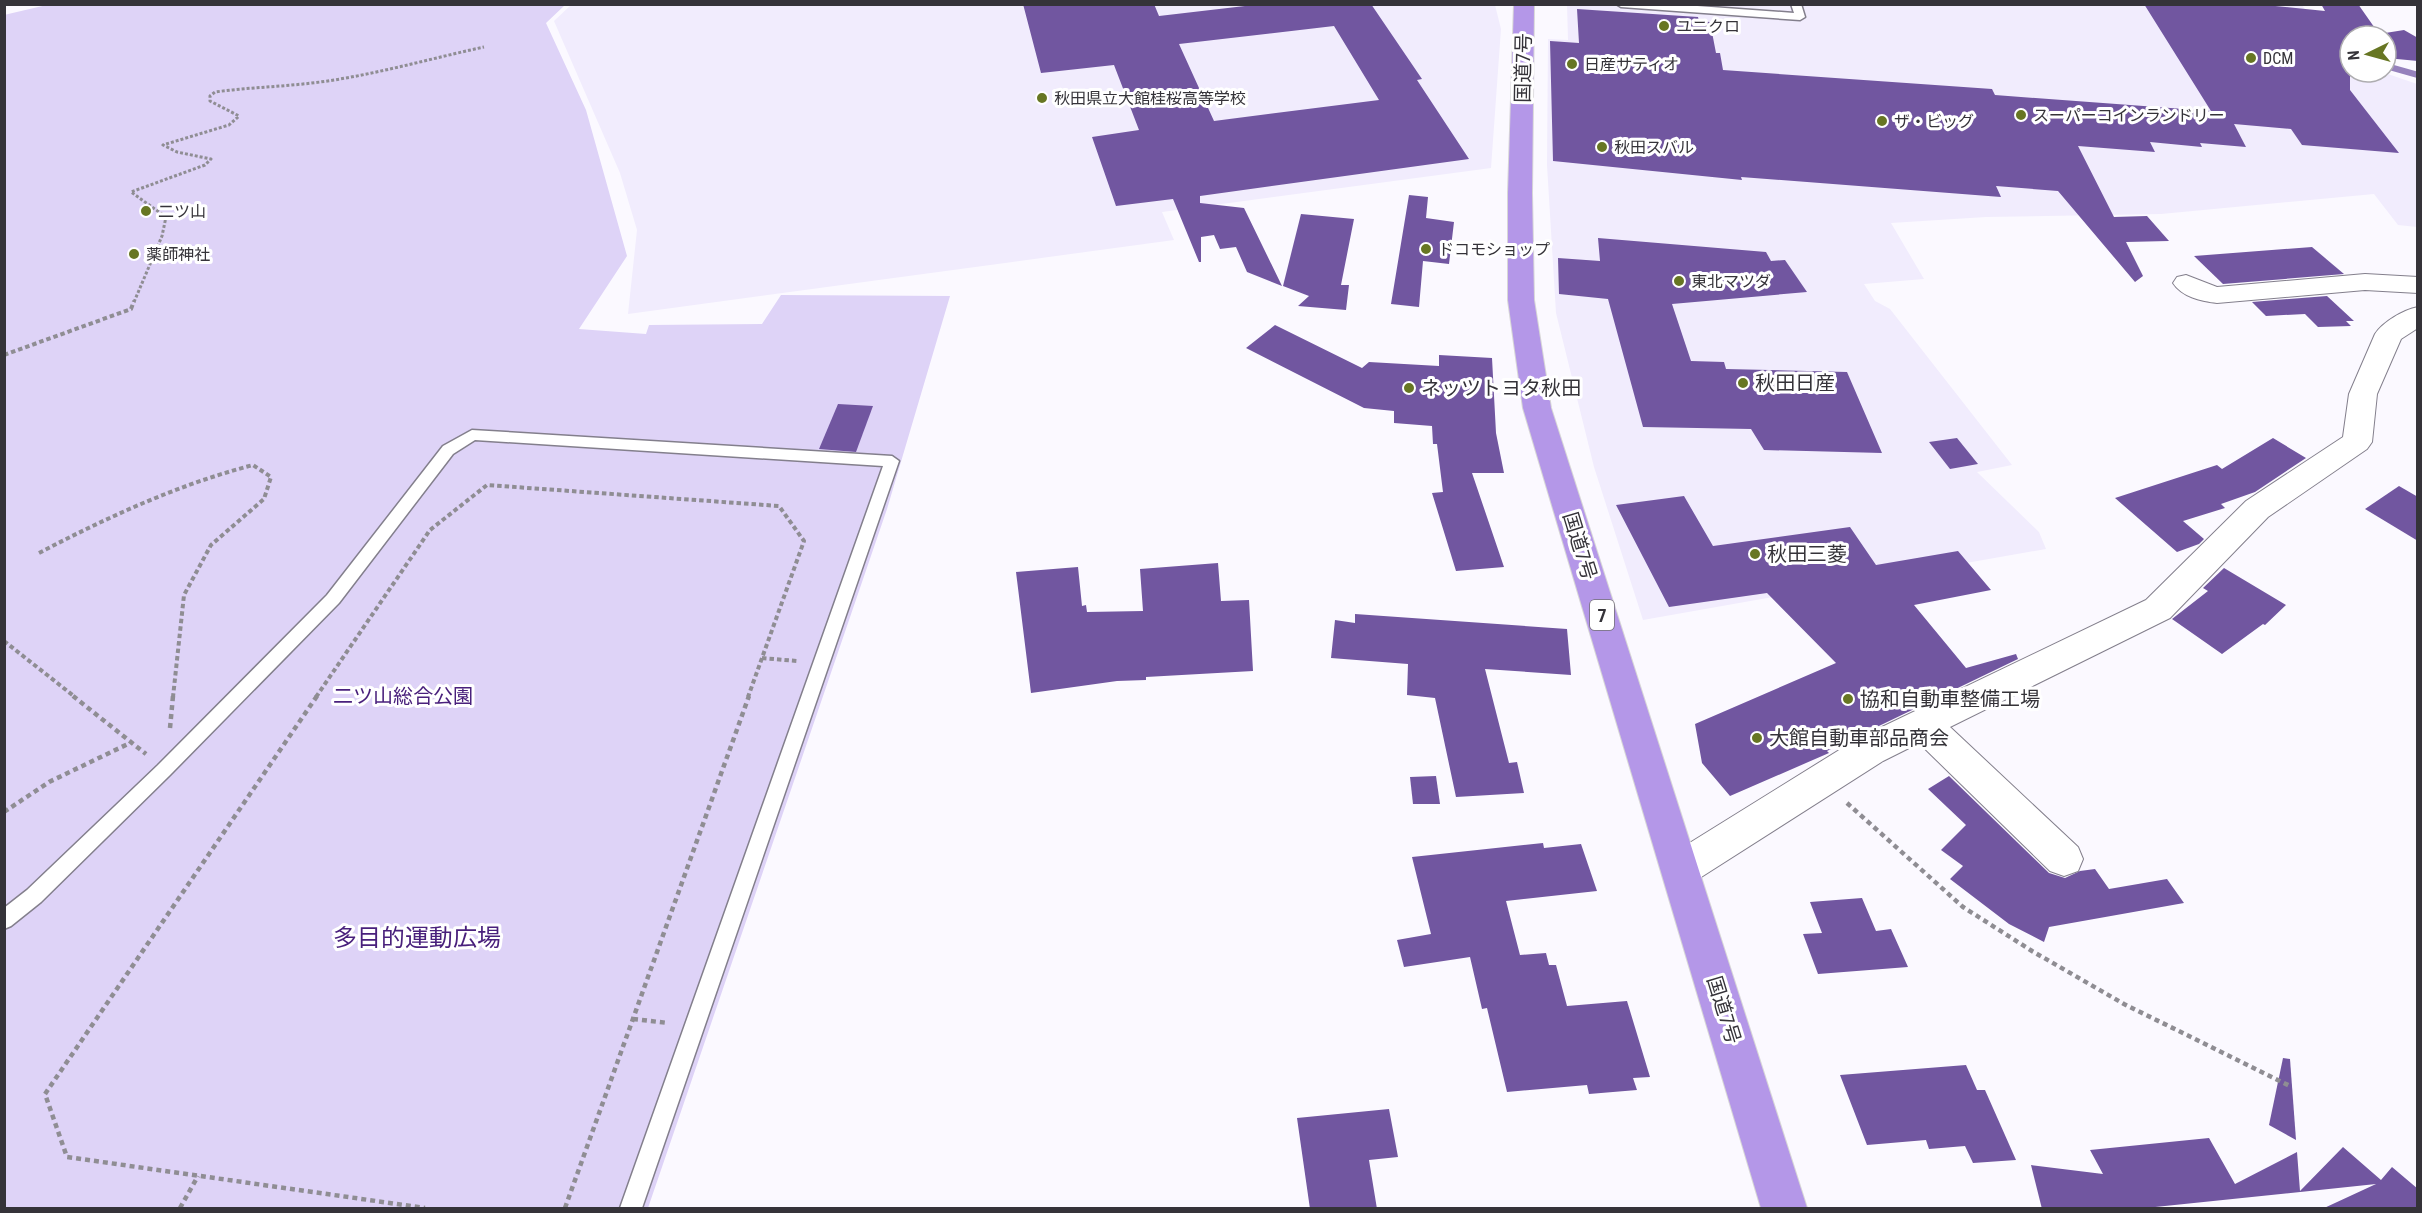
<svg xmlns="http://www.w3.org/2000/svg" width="2422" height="1213" font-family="'Roboto Condensed','Noto Sans JP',sans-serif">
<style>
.built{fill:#f1ecfd}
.green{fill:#ded3f7}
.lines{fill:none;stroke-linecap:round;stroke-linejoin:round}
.stream{stroke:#9682bc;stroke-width:6}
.building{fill:#7156a0;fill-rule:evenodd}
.service-casing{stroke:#837f8c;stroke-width:3}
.minor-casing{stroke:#837f8c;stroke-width:2}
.trunk-casing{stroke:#d7d6d7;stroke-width:2}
.path-far2{stroke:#8f8d93;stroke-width:3;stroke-dasharray:3 2;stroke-linecap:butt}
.path-far1{stroke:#8f8d93;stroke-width:4;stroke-dasharray:4.5 3;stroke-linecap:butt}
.path{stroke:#8f8d93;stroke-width:4.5;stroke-dasharray:5 4;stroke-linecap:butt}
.service{fill:#fff;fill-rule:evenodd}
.minor{fill:#fff;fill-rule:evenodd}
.trunk{fill:#b497e8;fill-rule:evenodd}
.poi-dot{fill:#677623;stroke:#fff;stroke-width:2}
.labels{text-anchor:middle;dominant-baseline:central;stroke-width:6;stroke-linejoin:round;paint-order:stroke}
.far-poi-label{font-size:16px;fill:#353339;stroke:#fff;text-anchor:start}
.shield{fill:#fff;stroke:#727074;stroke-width:1.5}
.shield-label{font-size:18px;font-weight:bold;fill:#353339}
.street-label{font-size:20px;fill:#353339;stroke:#fff}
.poi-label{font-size:20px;fill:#353339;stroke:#fff;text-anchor:start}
.park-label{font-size:20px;fill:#49207c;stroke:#fff}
.near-park-label{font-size:24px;fill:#49207c;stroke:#fff}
</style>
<rect width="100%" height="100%" fill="#fbf9ff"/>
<g class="built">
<polygon points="572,4 1495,5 1501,29 1491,168 1162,212 1174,240 628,314 637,230 620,173 554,21"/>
<polygon points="1567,4 2302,5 2336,55 2350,72 2382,72 2417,84 2417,227 2398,225 2374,194 2161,214 1986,217 1891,223 1924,279 1864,284 1875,301 1890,309 2012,465 1977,472 2039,532 2046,549 1643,620 1594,467 1556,313 1547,165 1548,39 1568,40"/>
</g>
<polygon class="green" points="51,4 565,5 546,23 586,110 627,256 579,329 646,334 649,325 762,324 781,295 950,296 887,509 648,1208 5,1208 4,15"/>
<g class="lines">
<polyline class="stream" points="2386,66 2418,75"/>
</g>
<g class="building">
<path d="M1023,4h131l5,12 103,-12h109l51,75 -5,1 52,79 -269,37v7l44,5 38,78 -35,-14 -11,-25 -16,2 -6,-14 -13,2v25h-2l-26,-63 -57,7 -24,-69 47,-7 -25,-65 -73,8zM1334,26l45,74 -165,21 -35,-77z"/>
<polygon points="2144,4 2255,4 2325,11 2321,4 2358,4 2379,34 2404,30 2418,38 2418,61 2386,58 2386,36 2350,36 2350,90 2399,153 2302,145 2291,129 2234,124 2246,147 2200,143 2202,147 2150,142 2155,152 2078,146 2114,217 2147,216 2169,241 2126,242 2143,276 2135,282 2058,191 1996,186 2001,197 1741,177 1742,180 1553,161 1550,41 1579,43 1577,9 1698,17 1699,21 1710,22 1716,53 1720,53 1723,70 1992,89 1995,95 2211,111"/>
<polygon points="1409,195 1428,197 1426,218 1454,222 1449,264 1423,261 1419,307 1391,304"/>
<polygon points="1301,214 1354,219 1341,285 1349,285 1346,310 1298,306 1309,296 1283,286"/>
<polygon points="1598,238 1766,252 1771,261 1785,260 1807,292 1672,304 1691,361 1724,362 1726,369 1847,372 1882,453 1764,450 1751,429 1643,427 1608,299 1559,294 1558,258 1600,261"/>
<polygon points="2312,247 2344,274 2223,284 2194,256"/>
<polygon points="2327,296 2354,321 2346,321 2351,326 2318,327 2305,314 2266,316 2252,302"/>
<polygon points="1275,325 1362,368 1369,362 1439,366 1439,355 1492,358 1496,433 1504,473 1472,473 1504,567 1456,571 1432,493 1443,492 1437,444 1433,444 1432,426 1394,423 1394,411 1364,408 1246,348"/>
<polygon points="838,404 873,406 856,452 819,449"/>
<polygon points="1957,438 1978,464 1950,469 1929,442"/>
<polygon points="2273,438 2306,458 2255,492 2221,504 2225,508 2183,521 2204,539 2199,544 2177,552 2115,498 2217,465 2222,469"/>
<polygon points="2399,486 2418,497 2418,541 2365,509"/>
<polygon points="1684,496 1713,546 1850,527 1876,565 1958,551 1991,590 1914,605 1966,668 2016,654 2018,659 1827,751 1829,753 1730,796 1702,763 1695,724 1836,663 1767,593 1669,607 1616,505"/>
<polygon points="1218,563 1221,601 1249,600 1253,671 1146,677 1146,680 1117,681 1031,693 1016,572 1078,567 1082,606 1086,605 1087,612 1143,611 1140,569"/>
<polygon points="2224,568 2286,605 2265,625 2263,624 2222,654 2172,619 2208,591 2203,588"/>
<polygon points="1355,614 1567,629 1571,675 1485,669 1509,763 1517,762 1524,793 1456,797 1435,698 1407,695 1408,664 1331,658 1335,620 1355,623"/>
<polygon points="1436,776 1440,804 1413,804 1410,777"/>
<polygon points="1949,776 2049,873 2065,878 2080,871 2095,869 2109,889 2167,879 2184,903 2049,927 2044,942 2009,924 1950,879 1963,866 1941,850 1966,825 1928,789"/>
<polygon points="1543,843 1544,848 1581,844 1597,891 1506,901 1520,955 1546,953 1549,965 1556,965 1567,1006 1627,1001 1650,1077 1633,1078 1637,1090 1589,1094 1587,1085 1507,1092 1487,1008 1482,1009 1470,957 1404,967 1397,940 1431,934 1412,857"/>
<polygon points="1862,898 1876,931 1891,929 1908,967 1818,974 1803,934 1822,933 1810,902"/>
<polygon points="2283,1058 2290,1059 2296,1140 2269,1125"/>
<polygon points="1966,1065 1977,1090 1985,1090 2016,1160 1973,1163 1965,1146 1929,1149 1926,1140 1867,1145 1840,1075"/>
<polygon points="1389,1109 1398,1157 1369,1160 1377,1209 1310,1209 1297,1118"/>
<polygon points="2209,1138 2235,1184 2297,1152 2300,1191 2343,1147 2381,1180 2392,1167 2418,1189 2418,1209 2322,1209 2376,1184 2136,1209 2042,1209 2031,1165 2103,1174 2090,1150"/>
</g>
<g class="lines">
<defs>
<g id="service">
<polygon points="1616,4 1670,4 1794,13 1791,4 1801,4 1805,17 1800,20 1621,7"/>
<polygon points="472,430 892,456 899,461 642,1208 620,1208 883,466 475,440 453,454 339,603 170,775 41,902 11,926 4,929 4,908 27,890 158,765 327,595 443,446"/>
</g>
<g id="minor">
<path d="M2365,274l53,3v16l-53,-3 -148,13c-16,-2 -35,-6 -44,-20l4,-6 9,-2 31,12z"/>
<path d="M2418,307v21l-17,11 -24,55 -5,48 -5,7 -99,68 -98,101 -220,109 128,120 5,12 -5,12 -14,5 -14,-5 -131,-128 -36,18 -188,120 -14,5 -14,-5 -5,-12 5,-12 190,-118 289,-139 100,-99 97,-64 6,-43 26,-60c8,-12 28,-24 43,-27z"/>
</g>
<polygon id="trunk" points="1514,4 1534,4 1532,193 1534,300 1551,408 1807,1208 1761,1208 1523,408 1508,300 1508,193"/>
</defs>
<use href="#service" class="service-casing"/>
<use href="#minor" class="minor-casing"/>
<use href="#trunk" class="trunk-casing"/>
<path class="path-far2" d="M134,302l28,-66 4,-19 -35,-25 74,-27 6,-6 -34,-7 -14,-7 66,-20 10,-9 -29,-15v-5l5,-4c29,-4 58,-5 88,-8 61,-6 121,-24 181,-37"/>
<g class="path-far1">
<polyline points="4,355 131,309 134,301"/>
<path d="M39,553c69,-36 138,-68 214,-88l18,12 -7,22 -53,46 -27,50 -11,102"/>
<polyline points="4,641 75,697"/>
<polyline points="762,658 797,661"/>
<polyline points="316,697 430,530 487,485 779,506 804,541 748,697"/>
</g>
<g class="path">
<polyline points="73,696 146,754"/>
<polyline points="317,696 45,1094 67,1157 425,1208"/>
<polyline points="170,728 173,696"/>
<polyline points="1847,803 1963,907 2032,951 2124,1004 2290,1086"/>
<polyline points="4,812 49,782 132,742"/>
<polyline points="633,1019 668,1023"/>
<polyline points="180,1208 198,1176"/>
<polyline points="565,1208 749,696"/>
</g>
<use href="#service" class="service"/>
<use href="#minor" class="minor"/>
<use href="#trunk" class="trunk"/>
</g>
<g class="poi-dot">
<circle cx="1664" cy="26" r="6"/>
<circle cx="2251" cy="58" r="6"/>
<circle cx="1572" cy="64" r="6"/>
<circle cx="1042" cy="98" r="6"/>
<circle cx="2021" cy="115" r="6"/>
<circle cx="1882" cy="121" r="6"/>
<circle cx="1602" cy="147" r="6"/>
<circle cx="146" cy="211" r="6"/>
<circle cx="1426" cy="249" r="6"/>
<circle cx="134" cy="254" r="6"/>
<circle cx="1679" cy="281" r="6"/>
<circle cx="1743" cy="383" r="6"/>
<circle cx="1409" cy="388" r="6"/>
<circle cx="1755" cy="554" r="6"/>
<circle cx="1848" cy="699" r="6"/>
<circle cx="1757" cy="738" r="6"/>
</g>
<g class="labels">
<g class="far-poi-label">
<text x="1676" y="26">ユニクロ</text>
<text x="2263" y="58">DCM</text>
<text x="1584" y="64">日産サティオ</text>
<text x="1054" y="98">秋田県立大館桂桜高等学校</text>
<text x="2033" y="115">スーパーコインランドリー</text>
<text x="1894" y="121">ザ・ビッグ</text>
<text x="1614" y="147">秋田スバル</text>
<text x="158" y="211">二ツ山</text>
<text x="1438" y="249">ドコモショップ</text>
<text x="146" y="254">薬師神社</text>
<text x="1691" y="281">東北マツダ</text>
</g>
<rect class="shield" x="1590" y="600" width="24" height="30" rx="4.5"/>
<g class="shield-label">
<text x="1602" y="615">7</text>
</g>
<g class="street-label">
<text transform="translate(1523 68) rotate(-89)">国道7号</text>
<text transform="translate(1580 546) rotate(73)">国道7号</text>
<text transform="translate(1724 1010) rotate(73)">国道7号</text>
</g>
<g class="poi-label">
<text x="1755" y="383">秋田日産</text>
<text x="1421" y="388">ネッツトヨタ秋田</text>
<text x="1767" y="554">秋田三菱</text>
<text x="1860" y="699">協和自動車整備工場</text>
<text x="1769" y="738">大館自動車部品商会</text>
</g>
<g class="park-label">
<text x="403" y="696">二ツ山総合公園</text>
</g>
<g class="near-park-label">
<text x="417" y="938">多目的運動広場</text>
</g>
</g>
<rect width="2422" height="1213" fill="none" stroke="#353339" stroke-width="12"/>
<g transform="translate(2368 54) rotate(265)"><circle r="28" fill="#ffffff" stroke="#aeadb0" stroke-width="1.5"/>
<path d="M0-4.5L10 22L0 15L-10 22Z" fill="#677623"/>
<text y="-9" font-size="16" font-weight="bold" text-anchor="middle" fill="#353339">N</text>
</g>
</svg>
